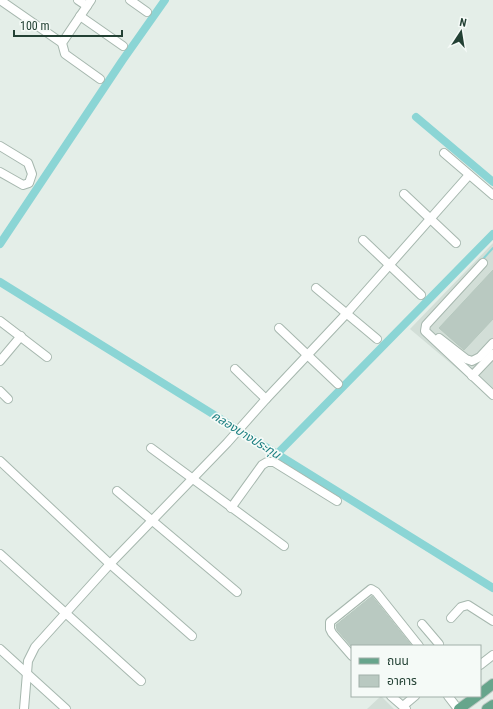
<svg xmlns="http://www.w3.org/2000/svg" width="493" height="709" font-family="'Roboto Condensed','Noto Sans Thai',sans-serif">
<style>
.built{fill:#d2ded7}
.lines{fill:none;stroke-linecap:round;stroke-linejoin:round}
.stream{stroke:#8bd5d5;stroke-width:2}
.canal{stroke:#8bd5d5;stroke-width:8}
.building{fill:#b9c9c1;stroke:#b6c8be}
.minor-casing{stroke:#a6b7ae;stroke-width:10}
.major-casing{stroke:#c1cac6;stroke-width:12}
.minor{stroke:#fff;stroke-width:8}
.major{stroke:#67a58c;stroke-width:10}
.labels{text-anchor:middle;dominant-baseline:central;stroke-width:3.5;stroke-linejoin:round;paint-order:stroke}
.water-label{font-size:12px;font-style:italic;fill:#1a7e80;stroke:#f5faf7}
</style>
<rect width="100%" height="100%" fill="#e4eee8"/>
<g class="built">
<polygon points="493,243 493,399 410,329"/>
<polygon points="381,696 394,709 367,709"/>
</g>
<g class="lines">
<polyline class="stream" points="482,260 493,248"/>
<g class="canal">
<polyline points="416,117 493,182"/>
<polyline points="0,244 122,61 165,0"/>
<polyline points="0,282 493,588"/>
<polyline points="277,454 493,234"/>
</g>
</g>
<g class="building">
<polygon points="493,270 493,319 464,350 439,328"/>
<polygon points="372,596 412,646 351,646 337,630 336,625"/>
</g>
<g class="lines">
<defs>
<g id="minor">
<polyline points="0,0 62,43"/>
<polyline points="78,0 87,6"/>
<polyline points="91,0 62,43 65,54 100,79"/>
<polyline points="130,0 147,12"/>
<polyline points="80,16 123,46"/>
<polyline points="0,146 28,163 32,174 29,183 23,185 0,172"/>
<polyline points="444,153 493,195"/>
<polyline points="404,194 456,243"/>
<polyline points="363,240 421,295"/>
<polyline points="483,263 426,325 425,331 493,395"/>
<polyline points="316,288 377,339"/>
<polyline points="0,321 47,357"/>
<polyline points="279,328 338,384"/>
<polyline points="439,338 466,359 472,361 480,357 493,343"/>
<polyline points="0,361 21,336"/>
<polyline points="235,369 266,399"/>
<polyline points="472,376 493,354"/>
<polyline points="0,391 8,399"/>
<polyline points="151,448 284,546"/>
<polyline points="0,461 110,564 192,636"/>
<polyline points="117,491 237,592"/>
<polyline points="231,508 262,465 267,462 274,462 337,501"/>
<polyline points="0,554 141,681"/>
<polyline points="451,618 461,607 468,605 493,621"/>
<polyline points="422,624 439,644"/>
<polyline points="0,649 66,709"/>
<polyline points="352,656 332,633 330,629 330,622 371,589 376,592 419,646"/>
<polyline points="480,665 493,655"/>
<polyline points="391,696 406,709"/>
<polyline points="448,696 458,709"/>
<polyline points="403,706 415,696"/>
<polyline points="24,709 28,661 35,647 110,564 227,443 266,399 347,313 469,175"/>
</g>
<g id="major">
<polyline points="480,694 493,684"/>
<polyline points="459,709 477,696"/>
<polyline points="487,709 493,705"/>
</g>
</defs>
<use href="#minor" class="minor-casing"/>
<use href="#major" class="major-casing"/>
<use href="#minor" class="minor"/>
<use href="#major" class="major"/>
</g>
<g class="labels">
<g class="water-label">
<text transform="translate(246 435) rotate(32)">คลองบางประทุน</text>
</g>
</g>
<rect x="351" y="645" width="130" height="52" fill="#f5faf7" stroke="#a1b0a9"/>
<rect x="359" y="658" width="20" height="6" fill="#67a58c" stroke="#a1b0a9"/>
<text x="387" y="665" font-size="12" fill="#234134">ถนน</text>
<rect x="359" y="675" width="20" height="12" fill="#b9c9c1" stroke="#a1b0a9"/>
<text x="387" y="685" font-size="12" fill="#234134">อาคาร</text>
<g transform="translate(461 32) rotate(12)" stroke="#f5faf7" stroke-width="3" paint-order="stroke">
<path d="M0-3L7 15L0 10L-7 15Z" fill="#234134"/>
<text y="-6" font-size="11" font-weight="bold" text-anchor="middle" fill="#234134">N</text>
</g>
<path d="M14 30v6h108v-6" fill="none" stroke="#234134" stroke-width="2"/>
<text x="20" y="30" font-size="12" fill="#234134" stroke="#f5faf7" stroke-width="3" paint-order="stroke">100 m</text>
</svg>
